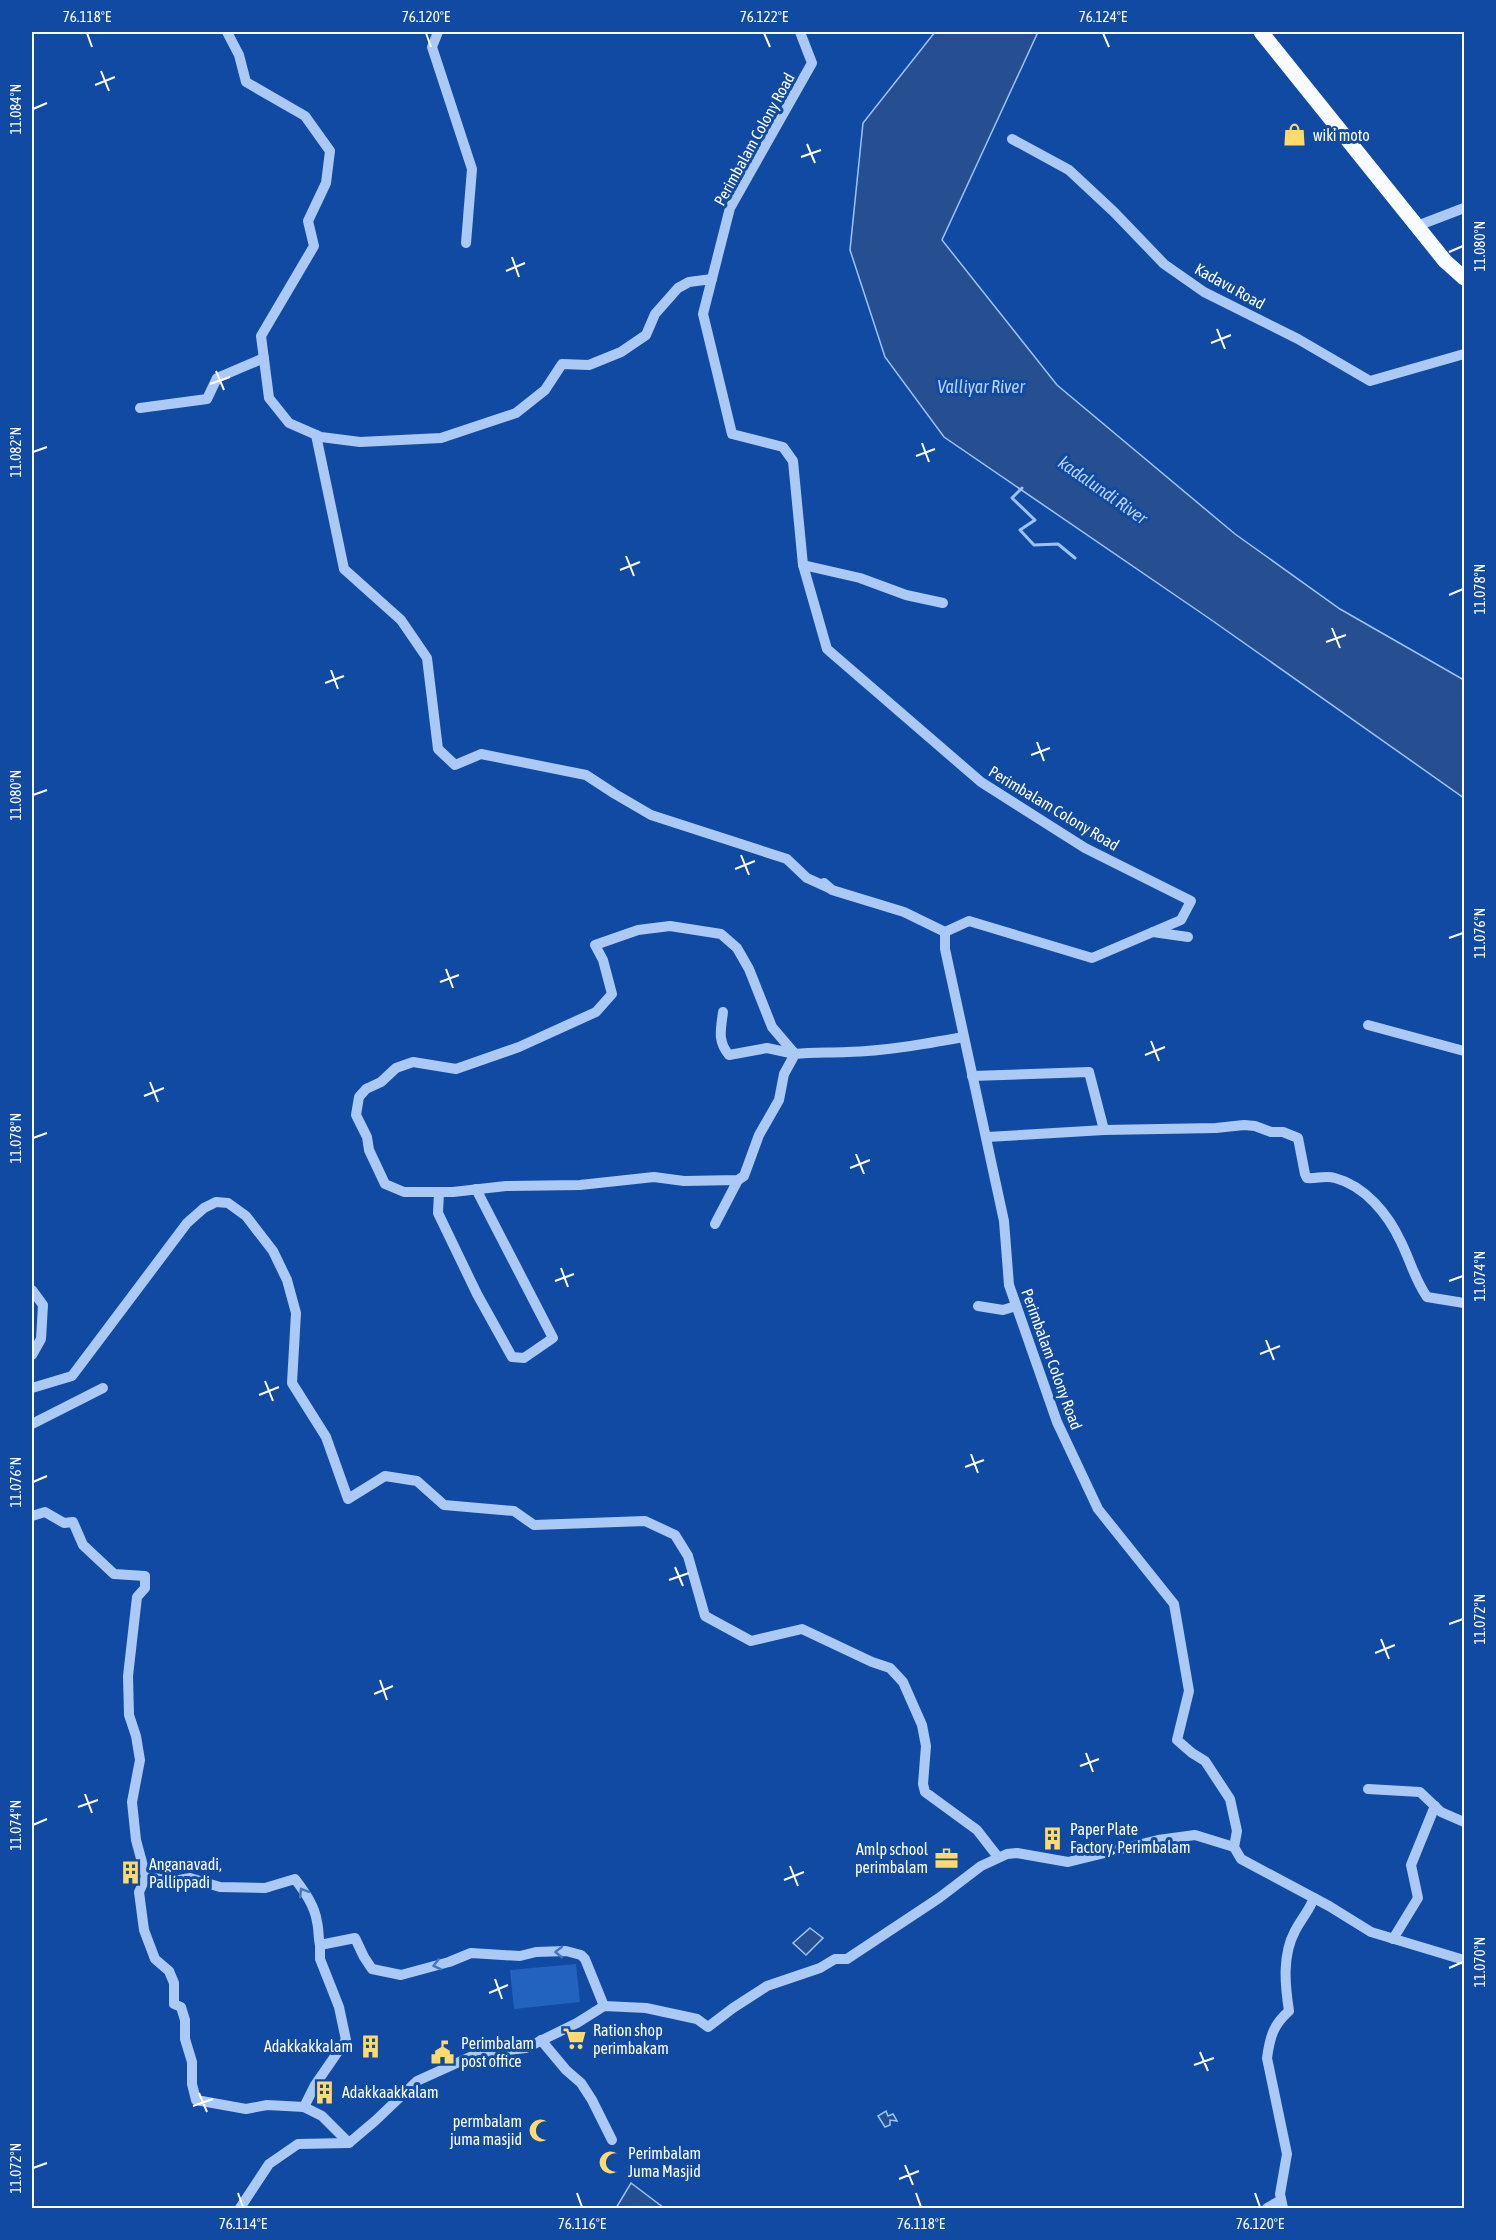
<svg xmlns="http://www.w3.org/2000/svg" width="1496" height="2240" font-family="'Asap Condensed',sans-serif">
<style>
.green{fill:#2363c0}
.water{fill:#264f91;stroke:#9cc3f9;stroke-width:1.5}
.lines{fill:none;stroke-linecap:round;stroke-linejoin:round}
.stream{stroke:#9cc3f9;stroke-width:3}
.minor{stroke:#aac9f5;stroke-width:10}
.major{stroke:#f8fbff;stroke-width:15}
.oneway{stroke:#4776bf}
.ticks{fill:none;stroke:#fff;stroke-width:2}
.labels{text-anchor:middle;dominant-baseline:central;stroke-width:6;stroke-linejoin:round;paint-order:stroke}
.poi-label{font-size:16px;fill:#fff;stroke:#114aa2;text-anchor:start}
.street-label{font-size:16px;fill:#fff;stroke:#114aa2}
.water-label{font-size:18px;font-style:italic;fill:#b7d3fc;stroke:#114aa2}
.neatline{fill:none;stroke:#fff;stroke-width:2}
.ticks-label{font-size:15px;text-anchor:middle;fill:#fff}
</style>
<rect width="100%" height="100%" fill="#114aa2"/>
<polygon class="green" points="576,1964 580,2002 514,2009 510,1970"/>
<g class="water">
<polygon points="935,32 1038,32 942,240 1057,385 1235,534 1340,609 1464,680 1464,798 1210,619 944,437 885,357 850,250 863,123"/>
<polygon points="810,1928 823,1938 806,1955 793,1943"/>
<polygon points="886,2111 888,2116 893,2114 897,2121 890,2120 890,2125 885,2127 878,2116"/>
<polygon points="631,2183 664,2208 616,2208"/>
</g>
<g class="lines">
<polyline class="stream" points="1022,488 1012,498 1035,520 1020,530 1034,545 1058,544 1075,558"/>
<g class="minor">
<polyline points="227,32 239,55 246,82 305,116 330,151 326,183 308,221 314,246 261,336 269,398 289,423 321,437 360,442 441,438 516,413 545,390 562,364 589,365 621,352 646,335 655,314 678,288 689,282 712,279"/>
<polyline points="438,32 432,47 472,169 466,243"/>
<polyline points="800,32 812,63 730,208 703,314 732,434 783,447 793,461 803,565 827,649 981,782 1085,848 1191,901 1181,920 1092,958 969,921 945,932 945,949 1004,1221 1009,1285 1057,1422 1098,1509 1174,1604 1189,1691 1177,1740 1192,1753 1205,1761 1230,1799 1237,1831 1234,1847 1241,1859 1329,1906 1371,1932 1464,1960"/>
<polyline points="1012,139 1069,170 1114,212 1164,264 1204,292 1298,339 1370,381 1464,354"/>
<polyline points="1417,226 1464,208"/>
<polyline points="140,408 207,399 217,378 264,358"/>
<polyline points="316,435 344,569 401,620 427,658 438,749 455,765 481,754 586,775 615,794 651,815 787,859 807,878 829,888"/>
<polyline points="803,565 860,578 906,595 943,603"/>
<polyline points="824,883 832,890 904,912 945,932"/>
<polyline points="1153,932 1188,937"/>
<path d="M723,1012c-2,17 -6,29 6,43l38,-7 28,6"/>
<polyline points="1368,1025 1464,1051"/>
<path d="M795,1054l-23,-27 -23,-58 -12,-21 -16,-14 -51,-8 -32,4 -43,15 8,15 9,34 -16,18 -77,35 -63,22 -43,-7 -17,6 -15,14 -15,7 -7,8 -3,18 11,22 2,13 16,34 19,8h49l53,-6 74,-1 74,-8 30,4 54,-1 6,-4 15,-41 20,-35 5,-26 11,-20c18,-2 35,-1 52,-2 39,-1 78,-8 116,-15"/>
<polyline points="972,1076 1089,1072 1104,1130"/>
<path d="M987,1137l117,-7 112,-2 28,-3 11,1 16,6h12l15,6 7,36 2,4c10,1 18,-3 28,0 30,8 53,36 66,64 9,18 14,38 26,55l37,6"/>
<polyline points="439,1192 438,1213 477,1294 512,1357 524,1358 553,1338 476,1189"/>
<polyline points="715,1224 738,1180"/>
<polyline points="32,1290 43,1305 41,1339 32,1355"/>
<polyline points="978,1306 1003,1310 1016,1306"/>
<polyline points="32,1388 72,1376 187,1223 204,1208 216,1202 228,1203 246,1216 273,1251 287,1280 296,1313 292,1383 326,1437 348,1499 385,1476 417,1481 444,1505 514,1511 534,1525 645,1521 675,1535 688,1556 705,1616 751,1641 802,1629 872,1662 890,1668 903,1682 922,1725 926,1746 923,1784 925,1792 977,1830 998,1857"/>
<polyline points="32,1424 103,1388"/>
<polyline points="32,1516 45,1512 64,1523 73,1522 83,1545 114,1574 145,1576 145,1588 137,1597 128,1676 129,1715 136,1736 140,1760 132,1802 136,1840 146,1877"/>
<polyline points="1368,1789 1420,1792 1441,1812 1464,1822"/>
<path d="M146,1877l28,4 16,-3 30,9 45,1 30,-9c9,12 20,27 22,43 2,7 1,15 3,23l35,-7 9,19 8,12 29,6 48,-13 22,-9 49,3 16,-4 30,-1 15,4 4,4 19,47"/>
<polyline points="146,1877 139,1892 144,1930 155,1959 169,1971 174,1983 174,2004 181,2007 185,2020 185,2039 192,2062 192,2084 196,2100 246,2109 267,2105 304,2107 322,2116 349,2143"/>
<polyline points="1393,1939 1418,1898 1411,1865 1435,1806"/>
<polyline points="541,2040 566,2070 581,2083 592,2100 612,2140"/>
<polyline points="304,2107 315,2085 346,2040 339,2007 320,1959 320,1945"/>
<polyline points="240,2208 269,2164 298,2144 349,2143 375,2121 417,2081 479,2053 526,2048 577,2023 604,2006 646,2008 697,2019 708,2027 733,2008 767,1986 820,1968 835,1959 847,1959 939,1898 981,1866 1007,1854 1017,1853 1068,1862 1158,1840 1195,1835 1234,1847"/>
<polyline points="1267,2208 1281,2200"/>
<path d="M1283,2208l-3,-14 7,-40 -20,-96c3,-21 6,-33 22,-47 -4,-26 -7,-56 6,-80 6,-12 14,-20 19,-33"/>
</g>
<polyline class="major" points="1261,32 1445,261 1464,278"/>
</g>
<defs><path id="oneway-chevron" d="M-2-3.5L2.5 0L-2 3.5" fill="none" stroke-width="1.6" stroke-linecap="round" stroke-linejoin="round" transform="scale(1.5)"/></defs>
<g class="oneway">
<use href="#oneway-chevron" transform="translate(303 1892) rotate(-122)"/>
<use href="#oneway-chevron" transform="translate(559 1952) rotate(180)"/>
<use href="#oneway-chevron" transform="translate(437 1965) rotate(166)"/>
</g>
<path class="ticks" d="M87,33l5,14M426,33l5,14M764,33l6,14M1103,33l6,14M101,71l8,20M95,85l20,-8M33,109l14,-6M807,144l8,19M801,157l20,-7M1449,252l14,-6M512,257l7,20M506,271l19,-8M1217,329l8,20M1211,343l20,-8M216,371l8,19M210,384l20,-7M922,443l7,19M33,452l14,-5M916,456l19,-7M626,556l8,20M620,570l20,-8M1449,595l14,-6M1332,628l8,20M1326,642l20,-7M331,670l7,19M325,683l19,-7M1037,742l7,19M1031,755l19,-7M33,795l14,-5M741,855l8,20M735,869l20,-8M1449,938l14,-5M446,969l7,19M440,982l19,-7M1151,1041l8,20M1145,1055l20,-8M150,1082l8,20M144,1096l20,-8M33,1138l14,-5M856,1154l8,20M850,1168l20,-8M561,1268l7,19M555,1281l19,-7M1449,1281l14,-5M1266,1340l8,20M1260,1354l20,-8M265,1381l8,20M259,1395l20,-8M971,1454l7,19M965,1467l19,-7M33,1482l14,-6M675,1567l8,19M669,1580l20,-7M1449,1624l14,-5M1381,1639l8,20M1375,1653l20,-8M380,1680l7,20M374,1694l19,-8M1086,1753l7,19M1080,1766l19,-7M85,1794l7,19M78,1807l20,-7M33,1825l14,-6M790,1866l8,20M784,1880l20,-8M1449,1968l14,-6M495,1979l7,20M489,1993l19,-8M1200,2052l8,19M1194,2065l20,-7M199,2093l8,19M193,2106l20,-7M905,2165l8,20M33,2168l14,-5M899,2179l20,-8M238,2193l5,14M577,2193l5,14M916,2193l5,14M1255,2193l5,14"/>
<defs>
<symbol id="shop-bare" viewBox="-9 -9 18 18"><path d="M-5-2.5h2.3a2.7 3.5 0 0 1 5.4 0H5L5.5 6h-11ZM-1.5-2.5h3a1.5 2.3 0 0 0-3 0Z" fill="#ffdb6e" stroke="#114aa2" stroke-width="2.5" paint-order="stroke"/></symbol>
<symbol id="building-bare" viewBox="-9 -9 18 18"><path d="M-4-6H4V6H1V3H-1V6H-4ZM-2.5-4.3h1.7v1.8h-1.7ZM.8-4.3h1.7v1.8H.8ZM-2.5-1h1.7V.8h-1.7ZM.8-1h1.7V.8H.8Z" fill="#ffdb6e" stroke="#114aa2" stroke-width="2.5" paint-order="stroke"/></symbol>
<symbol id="office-bare" viewBox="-9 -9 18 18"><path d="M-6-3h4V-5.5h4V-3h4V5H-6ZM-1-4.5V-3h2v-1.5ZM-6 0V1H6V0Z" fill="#ffdb6e" stroke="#114aa2" stroke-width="2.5" paint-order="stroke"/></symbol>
<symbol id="supermarket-bare" viewBox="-9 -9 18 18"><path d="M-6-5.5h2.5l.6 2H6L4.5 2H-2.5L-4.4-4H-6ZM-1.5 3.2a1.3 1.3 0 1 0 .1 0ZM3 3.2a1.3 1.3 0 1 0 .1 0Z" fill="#ffdb6e" stroke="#114aa2" stroke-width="2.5" paint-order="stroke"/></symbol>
<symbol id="civic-bare" viewBox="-9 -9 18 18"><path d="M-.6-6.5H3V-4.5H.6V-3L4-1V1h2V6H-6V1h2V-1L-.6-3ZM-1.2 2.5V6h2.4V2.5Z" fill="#ffdb6e" stroke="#114aa2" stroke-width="2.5" paint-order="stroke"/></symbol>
<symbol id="mosque-bare" viewBox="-9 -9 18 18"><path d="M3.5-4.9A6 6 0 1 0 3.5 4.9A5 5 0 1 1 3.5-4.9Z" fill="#ffdb6e" stroke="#114aa2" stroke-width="2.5" paint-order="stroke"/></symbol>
</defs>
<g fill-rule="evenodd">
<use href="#shop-bare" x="1278" y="118" width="33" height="33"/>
<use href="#building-bare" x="1036" y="1822" width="33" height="33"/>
<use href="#office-bare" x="930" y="1842" width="33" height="33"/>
<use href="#building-bare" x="114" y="1856" width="33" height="33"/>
<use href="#supermarket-bare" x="558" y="2022" width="33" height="33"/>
<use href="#building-bare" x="354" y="2030" width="33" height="33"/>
<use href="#civic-bare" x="426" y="2036" width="33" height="33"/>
<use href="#building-bare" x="308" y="2076" width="33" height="33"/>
<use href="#mosque-bare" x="524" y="2114" width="33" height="33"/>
<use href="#mosque-bare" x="594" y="2146" width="33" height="33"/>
</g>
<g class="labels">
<g class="poi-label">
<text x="1313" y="135">wiki moto</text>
<text x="1070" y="1829">Paper Plate<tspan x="1070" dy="18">Factory, Perimbalam</tspan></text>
<text x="928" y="1849" text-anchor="end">Amlp school<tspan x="928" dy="18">perimbalam</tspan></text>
<text x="149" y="1864">Anganavadi,<tspan x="149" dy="18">Pallippadi</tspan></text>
<text x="593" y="2030">Ration shop<tspan x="593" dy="18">perimbakam</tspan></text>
<text x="461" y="2043">Perimbalam<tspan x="461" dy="18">post office</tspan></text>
<text x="353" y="2046" text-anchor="end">Adakkakkalam</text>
<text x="342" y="2092">Adakkaakkalam</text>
<text x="522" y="2121" text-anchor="end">permbalam<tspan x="522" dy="18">juma masjid</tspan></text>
<text x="628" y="2153">Perimbalam<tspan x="628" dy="18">Juma Masjid</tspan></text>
</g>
<g class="street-label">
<text transform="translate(754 139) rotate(-61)">Perimbalam Colony Road</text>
<text transform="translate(1230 286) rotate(29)">Kadavu Road</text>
<text transform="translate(1054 808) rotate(31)">Perimbalam Colony Road</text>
<text transform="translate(1052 1359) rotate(70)">Perimbalam Colony Road</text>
</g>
<g class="water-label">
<text x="981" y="386">Valliyar River</text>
<text transform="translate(1103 490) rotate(35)">kadalundi River</text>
</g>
</g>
<rect width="1496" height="2240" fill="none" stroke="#114aa2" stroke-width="66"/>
<rect x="33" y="33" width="1430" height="2174" class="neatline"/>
<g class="ticks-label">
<text x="87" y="22">76.118°E</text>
<text x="426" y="22">76.120°E</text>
<text x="764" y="22">76.122°E</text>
<text x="1103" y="22">76.124°E</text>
<text transform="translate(16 109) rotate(-90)" y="5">11.084°N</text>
<text transform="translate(1480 246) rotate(-90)" y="5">11.080°N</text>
<text transform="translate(16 452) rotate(-90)" y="5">11.082°N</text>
<text transform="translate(1480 589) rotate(-90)" y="5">11.078°N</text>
<text transform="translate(16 795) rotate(-90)" y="5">11.080°N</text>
<text transform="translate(1480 933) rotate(-90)" y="5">11.076°N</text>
<text transform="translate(16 1138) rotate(-90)" y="5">11.078°N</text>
<text transform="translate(1480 1276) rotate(-90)" y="5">11.074°N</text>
<text transform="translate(16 1482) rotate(-90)" y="5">11.076°N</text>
<text transform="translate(1480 1619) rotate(-90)" y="5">11.072°N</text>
<text transform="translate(16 1825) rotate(-90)" y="5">11.074°N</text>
<text transform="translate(1480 1962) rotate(-90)" y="5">11.070°N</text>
<text transform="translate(16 2168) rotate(-90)" y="5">11.072°N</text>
<text x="243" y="2229">76.114°E</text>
<text x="582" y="2229">76.116°E</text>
<text x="921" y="2229">76.118°E</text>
<text x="1260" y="2229">76.120°E</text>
</g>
</svg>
